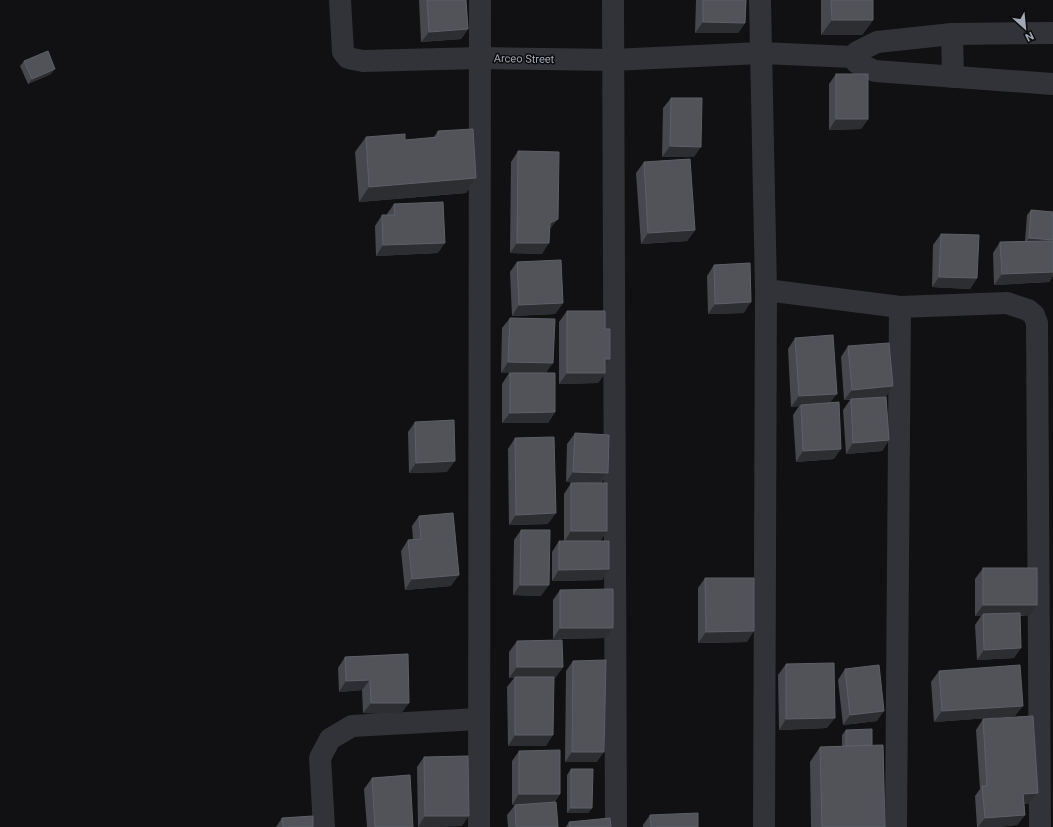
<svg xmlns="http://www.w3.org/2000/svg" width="1053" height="827" font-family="Roboto,sans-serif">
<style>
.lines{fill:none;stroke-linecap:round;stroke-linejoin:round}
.street{stroke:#323338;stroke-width:22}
.wall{fill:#47484e}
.shaded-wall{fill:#2d2e32}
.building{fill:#515359;stroke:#5d6067}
.labels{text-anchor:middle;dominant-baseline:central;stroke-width:3;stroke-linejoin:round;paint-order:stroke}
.street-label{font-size:11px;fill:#a2a8b4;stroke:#0c0c0e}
</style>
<rect width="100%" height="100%" fill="#111113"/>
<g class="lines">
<g class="street">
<polyline points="340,0 343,52 348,58 363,61 480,58 613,60 760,53 852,57 857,63 875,71 1053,84"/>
<polyline points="613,0 616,827"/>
<polyline points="760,0 766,290 764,827"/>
<polyline points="952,34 953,77"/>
<polyline points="852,57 857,52 877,42 952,34 1053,33"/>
<polyline points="766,290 900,307 1007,303 1028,310 1034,315 1037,323 1040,827"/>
<polyline points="324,827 320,758 330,739 352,726 478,719"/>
<polyline points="479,827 480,0"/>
<polyline points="896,827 900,307"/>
</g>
</g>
<g class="wall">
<polygon points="419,0 466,0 468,29 461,39 421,42"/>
<polygon points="696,0 746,0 745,23 738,33 695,33"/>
<polygon points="821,0 873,0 873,20 862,35 821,35"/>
<polygon points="24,61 51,74 28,84 20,66"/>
<polygon points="836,74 868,119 861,129 829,130 829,84"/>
<polygon points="671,98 694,157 662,157 663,108"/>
<polygon points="438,131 476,178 466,193 359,202 355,152 366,137 405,140 433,138"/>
<polygon points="518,151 550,229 542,254 510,253 511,162"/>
<polygon points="644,162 695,230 687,241 641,244 636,173"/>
<polygon points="394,204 438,253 376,256 375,226 382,215 387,215 387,214"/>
<polygon points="1031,210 1053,212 1053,276 1049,282 994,285 993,253 1000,242 1025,241 1027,215"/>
<polygon points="941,234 977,278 970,289 932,287 933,245"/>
<polygon points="517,262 563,303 555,314 512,316 510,272"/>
<polygon points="714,265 744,313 708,314 707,276"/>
<polygon points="567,311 605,329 610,359 605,365 605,373 598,383 559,384 559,322"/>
<polygon points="510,318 547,373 555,412 548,423 502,423 502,384 509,373 501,373 502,328"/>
<polygon points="795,338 830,403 834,459 796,462 793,415 799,406 791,407 788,349"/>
<polygon points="848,346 886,397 889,440 882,451 846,454 843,410 850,400 844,400 841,357"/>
<polygon points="415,422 447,472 409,473 408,432"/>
<polygon points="575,433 608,473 601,483 601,541 609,569 602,580 552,581 552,552 559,541 564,541 564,494 571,483 587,483 566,482 567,444"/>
<polygon points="515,438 548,524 509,525 508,449"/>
<polygon points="419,516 451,586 405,590 401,551 408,540 413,540 412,526"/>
<polygon points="521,530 541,596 513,595 514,540"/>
<polygon points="983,568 1030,615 1020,616 1014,658 977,660 975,625 981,616 975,616 975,579"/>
<polygon points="705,578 747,642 698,643 698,588"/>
<polygon points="560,590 606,638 553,639 553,600"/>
<polygon points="517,641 563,667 555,678 554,678 546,746 508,746 507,687 514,678 509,678 509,652"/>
<polygon points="408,654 401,714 363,713 362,690 339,692 338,668 345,657"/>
<polygon points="573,661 597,762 565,762 566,671"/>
<polygon points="786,664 827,728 779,730 778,675"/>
<polygon points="845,669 877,721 843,725 838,680"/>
<polygon points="939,671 1015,716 934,722 931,682"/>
<polygon points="983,719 1038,793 1030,803 1024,804 1025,815 1017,825 998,827 977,827 975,796 980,789 976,730"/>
<polygon points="846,730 872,745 885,827 811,827 810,762 820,747 842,746 842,735"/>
<polygon points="519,751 560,794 554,803 558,827 508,827 507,815 515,805 519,805 512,805 512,761"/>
<polygon points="424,757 462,826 418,827 417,767"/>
<polygon points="571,769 592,808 588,813 567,813 567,775"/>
<polygon points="372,778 413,827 367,827 364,789"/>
<polygon points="650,815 698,827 643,827 643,825"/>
<polygon points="282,818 313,827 276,827"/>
<polygon points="569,822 611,827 566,827"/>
</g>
<g class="shaded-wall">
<polygon points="832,20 873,20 862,35 821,35"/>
<polygon points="703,22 745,23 738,33 695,33"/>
<polygon points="468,29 461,39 421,42 429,32"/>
<polygon points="55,69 51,74 28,84 32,79"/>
<polygon points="836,119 868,119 861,129 829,130"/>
<polygon points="670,146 701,147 694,157 662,157"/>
<polygon points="476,178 466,193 359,202 369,187"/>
<polygon points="558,219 550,229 542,233 550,223"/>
<polygon points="695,230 687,241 641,244 648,233"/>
<polygon points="1029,238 1053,240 1053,245 1025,244"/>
<polygon points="445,243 438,253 376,256 383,245"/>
<polygon points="517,243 549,243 542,254 510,253"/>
<polygon points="1053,272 1053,276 1049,282 994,285 1002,274"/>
<polygon points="939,277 977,278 970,289 932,287"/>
<polygon points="751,302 744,313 708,314 715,304"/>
<polygon points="563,303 555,314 512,316 519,305"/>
<polygon points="605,359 610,359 603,369"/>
<polygon points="508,362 553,363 546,373 501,373"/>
<polygon points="567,373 605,373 598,383 559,384"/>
<polygon points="893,386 886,397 844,400 852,390"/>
<polygon points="837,394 829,404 801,405 799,406 791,407 799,396"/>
<polygon points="555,412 548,423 502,423 510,413"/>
<polygon points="889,440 882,451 846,454 853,443"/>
<polygon points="841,449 834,459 796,462 803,451"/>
<polygon points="455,461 447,472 409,473 416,463"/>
<polygon points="573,472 608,473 600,483 566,482"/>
<polygon points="556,513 548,524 509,525 516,515"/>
<polygon points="571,531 607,531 600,542 564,542"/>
<polygon points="609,569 602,580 552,581 559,570"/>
<polygon points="459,575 451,586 405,590 412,579"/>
<polygon points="520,585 549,585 541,596 513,595"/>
<polygon points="983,605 1037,605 1030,615 983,616 983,614 981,616 975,616"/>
<polygon points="560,628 613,628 606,638 553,639"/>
<polygon points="754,631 747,642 698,643 706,632"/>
<polygon points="1021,648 1014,658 977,660 984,650"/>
<polygon points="517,667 563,667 555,678 515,678 515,677 514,678 509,678"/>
<polygon points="370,680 362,690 339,692 346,681"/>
<polygon points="371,703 409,703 401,714 363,713"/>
<polygon points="1023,706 1015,716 934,722 942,711"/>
<polygon points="884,711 877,721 843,725 850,715"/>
<polygon points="835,718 827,728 779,730 786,719"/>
<polygon points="515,735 553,735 546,746 508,746"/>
<polygon points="572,752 604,752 597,762 565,762"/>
<polygon points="1038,793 1030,803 1016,805 1023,794"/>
<polygon points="519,794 560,794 553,804 512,805"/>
<polygon points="571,808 592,808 588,813 567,813"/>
<polygon points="1025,815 1017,825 998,827 978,827 985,818"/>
<polygon points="425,816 469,816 462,826 418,827"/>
</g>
<g class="building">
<polygon points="427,0 466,0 468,29 429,32"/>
<polygon points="703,0 746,0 745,23 703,22"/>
<polygon points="831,0 873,0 873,20 832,20"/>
<polygon points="48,51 55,69 32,79 24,61"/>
<rect x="836" y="74" width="32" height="45"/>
<polygon points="671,98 702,98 701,147 670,146"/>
<polygon points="473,129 476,178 369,187 366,137 405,134 405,140 438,137 438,131"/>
<polygon points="518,151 559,152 558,219 550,223 549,243 517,243"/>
<polygon points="690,159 695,230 648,233 644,162"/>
<polygon points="443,202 445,243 383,245 382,215 395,215 394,204"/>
<polygon points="1031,210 1053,212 1053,240 1029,238"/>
<polygon points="941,234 979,235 977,278 939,277"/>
<polygon points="1053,241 1053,272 1002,274 1000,242"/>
<polygon points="561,260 563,303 519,305 517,262"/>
<polygon points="750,263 751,302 715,304 714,265"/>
<polygon points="567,311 605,311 605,329 610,329 610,359 605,359 605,373 567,373"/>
<polygon points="510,318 555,319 553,363 508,362"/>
<polygon points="833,335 837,394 799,396 795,338"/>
<polygon points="889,343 893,386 852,390 848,346"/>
<polygon points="510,373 555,373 555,412 510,413"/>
<polygon points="886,397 889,440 853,443 851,399"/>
<polygon points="839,402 841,449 803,451 801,405"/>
<polygon points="454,420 455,461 416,463 415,422"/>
<polygon points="575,433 609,435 608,473 573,472"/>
<polygon points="554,437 556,513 516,515 515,438"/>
<rect x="571" y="483" width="36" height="48"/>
<polygon points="453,513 459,575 412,579 408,540 421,539 419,516"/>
<polygon points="521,530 550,530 549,585 520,585"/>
<polygon points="559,541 609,541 609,569 559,570"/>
<rect x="983" y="568" width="54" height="37"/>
<polygon points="705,578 754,578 754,631 706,632"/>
<polygon points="613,589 613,628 560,628 560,590"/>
<polygon points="1020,613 1021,648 984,650 983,614"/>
<polygon points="562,640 563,667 517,667 517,641"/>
<polygon points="408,654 409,703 371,703 370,680 346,681 345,657"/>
<polygon points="606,660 604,752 572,752 573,661"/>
<polygon points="834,663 835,718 786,719 786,664"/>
<polygon points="879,665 884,711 850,715 845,669"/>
<polygon points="1020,665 1023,706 942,711 939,671"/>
<polygon points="515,677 554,677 553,735 515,735"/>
<polygon points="1033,716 1038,793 1023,794 1025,815 985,818 982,786 987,786 983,719"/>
<polygon points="872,729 872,745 846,746 846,730"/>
<polygon points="883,745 885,827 822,827 820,747"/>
<polygon points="560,750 560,794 519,794 519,751"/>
<polygon points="468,756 469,816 425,816 424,757"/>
<polygon points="571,769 593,769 592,808 571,808"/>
<polygon points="410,775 413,827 375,827 372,778"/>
<polygon points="556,802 558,827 516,827 515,805"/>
<polygon points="698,813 698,827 651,827 650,815"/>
<polygon points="313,816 313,827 283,827 282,818"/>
<polygon points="610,818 611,827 570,827 569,822"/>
</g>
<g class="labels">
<g class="street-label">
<text transform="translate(524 59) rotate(1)">Arceo Street</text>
</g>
</g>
<g transform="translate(1025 28) rotate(153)" stroke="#0c0c0e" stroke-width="3" paint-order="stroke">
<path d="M0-3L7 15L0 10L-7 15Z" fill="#a2a8b4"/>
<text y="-6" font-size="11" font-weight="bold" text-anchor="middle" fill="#a2a8b4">N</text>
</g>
</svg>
